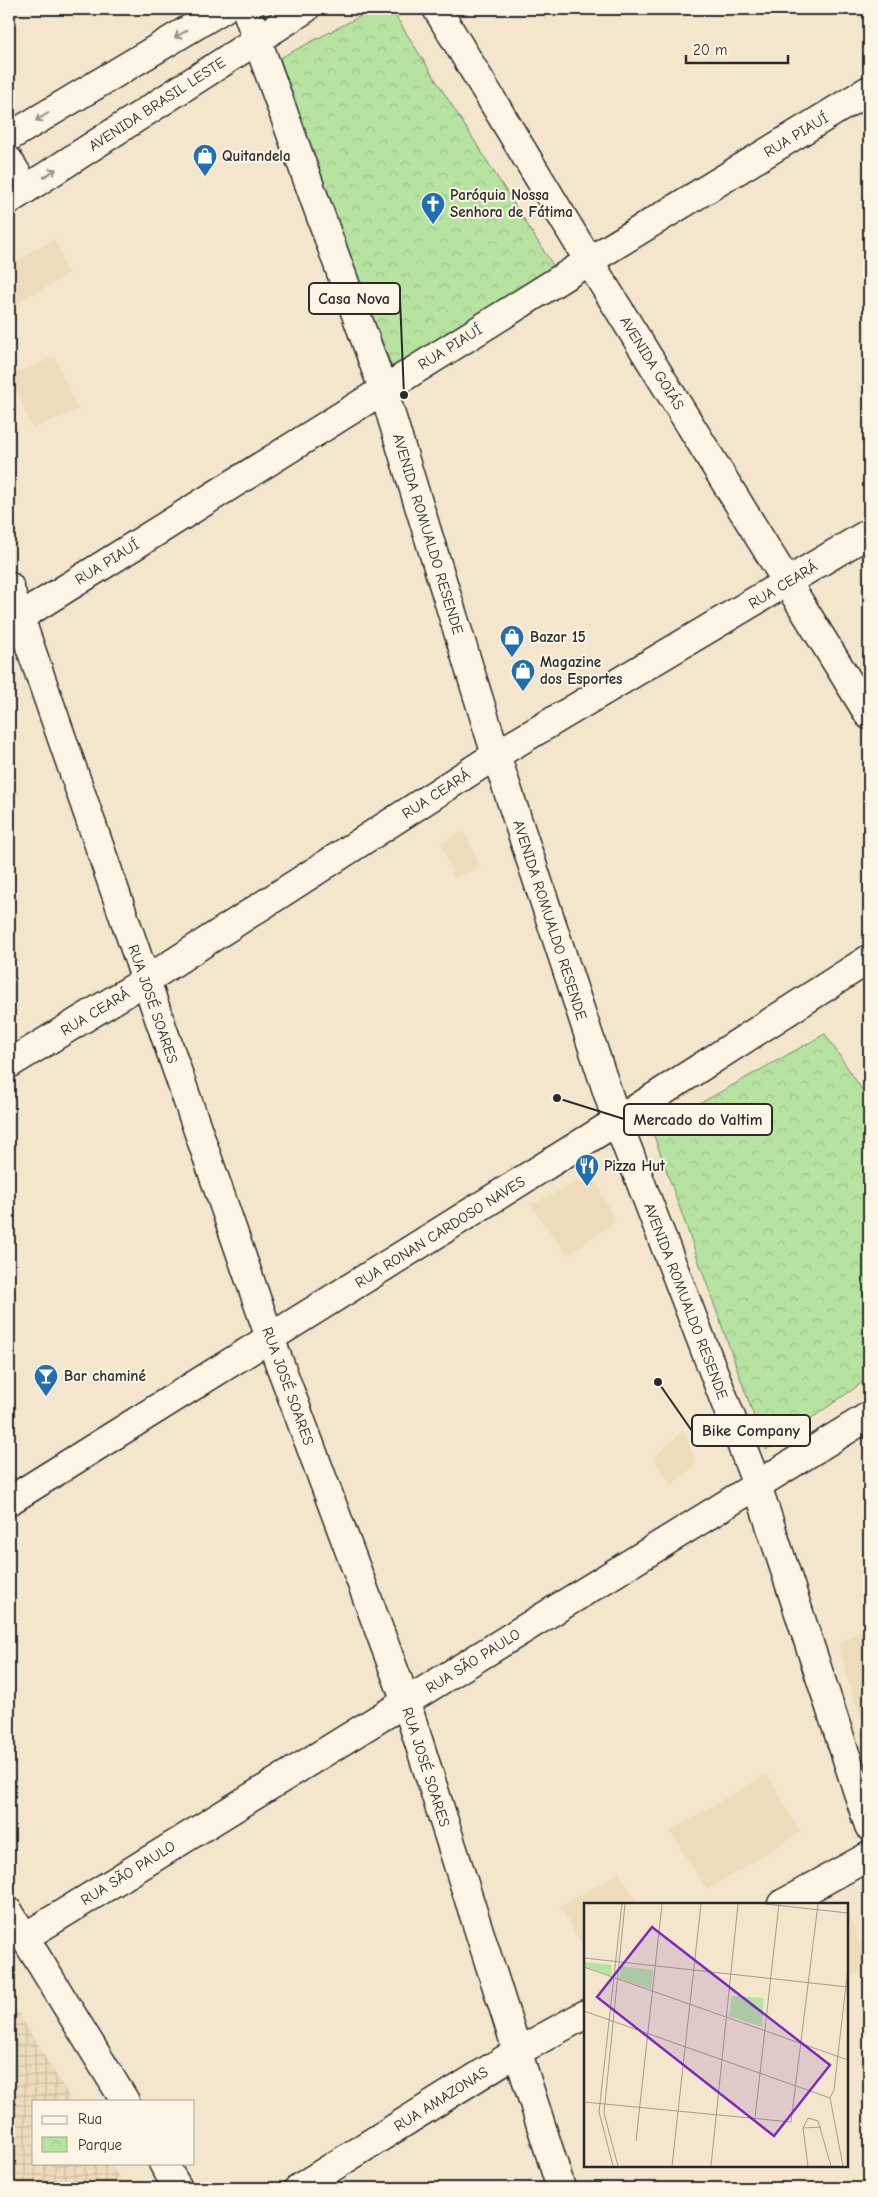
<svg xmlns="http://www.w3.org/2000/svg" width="878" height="2197" font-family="'Comic Neue',sans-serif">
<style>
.built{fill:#ecdcbb}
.industrial{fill:url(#industrial-grid)}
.park{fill:url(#park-crowns);stroke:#718766}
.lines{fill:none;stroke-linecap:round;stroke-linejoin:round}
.minor-casing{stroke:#2b2b2b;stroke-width:31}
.tertiary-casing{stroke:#2b2b2b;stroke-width:31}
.minor{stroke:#fcf5e5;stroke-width:28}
.tertiary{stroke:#fcf5e5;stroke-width:28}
.oneway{stroke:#949088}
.labels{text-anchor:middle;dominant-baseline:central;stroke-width:4;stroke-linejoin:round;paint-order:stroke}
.street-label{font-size:15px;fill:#2b2b2b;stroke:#fcf5e5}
.poi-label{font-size:15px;font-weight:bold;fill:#2b2b2b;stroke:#fcf5e5;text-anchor:start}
.inset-road{fill:none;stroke:#a39b8c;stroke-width:1}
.view{fill:#7b2cbf;fill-opacity:0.15;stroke:#7b2cbf;stroke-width:2.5}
.inset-edge{fill:none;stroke:#2b2b2b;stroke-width:2.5}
.leader{fill:none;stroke:#2b2b2b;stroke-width:2}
.callout-dot{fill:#2b2b2b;stroke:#fcf5e5;stroke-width:2}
.callout{fill:#fcf5e5;stroke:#2b2b2b;stroke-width:2}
.callout-label{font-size:16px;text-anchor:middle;font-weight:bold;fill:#2b2b2b}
</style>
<defs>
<pattern id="industrial-grid" width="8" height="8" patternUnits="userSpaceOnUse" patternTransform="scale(1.25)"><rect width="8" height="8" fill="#ecdcbb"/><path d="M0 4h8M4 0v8" fill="none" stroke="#cbbda1"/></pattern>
<pattern id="park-crowns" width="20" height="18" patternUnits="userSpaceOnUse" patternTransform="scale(1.25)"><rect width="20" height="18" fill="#b7e3a0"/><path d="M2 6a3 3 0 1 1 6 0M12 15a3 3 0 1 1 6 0" fill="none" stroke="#9ec38a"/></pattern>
</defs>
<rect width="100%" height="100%" fill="#f3e6cc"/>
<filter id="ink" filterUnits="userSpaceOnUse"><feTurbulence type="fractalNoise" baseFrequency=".02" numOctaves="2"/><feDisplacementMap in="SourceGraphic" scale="10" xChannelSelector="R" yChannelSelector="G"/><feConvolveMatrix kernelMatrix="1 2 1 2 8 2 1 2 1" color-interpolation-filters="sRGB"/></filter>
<g filter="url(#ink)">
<g class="built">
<polygon points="55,239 68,275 9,308 9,265"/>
<polygon points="55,357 78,410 32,428 10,375"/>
<polygon points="464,831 480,867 454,878 441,843"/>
<polygon points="869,1006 869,1028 860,1012"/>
<polygon points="593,1175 615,1222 568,1255 530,1205"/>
<polygon points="684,1430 696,1465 671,1485 653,1458"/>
<polygon points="869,1626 869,1731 856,1707 838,1644"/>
<polygon points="767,1774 800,1832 707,1890 670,1831"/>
<polygon points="619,1873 638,1904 586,1904 585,1951 560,1906"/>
<polygon points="847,1908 868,1967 847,1979"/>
</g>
<polygon class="industrial" points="9,1997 72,2101 34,2101 34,2163 110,2163 126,2188 9,2188"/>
<g class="park">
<polygon points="374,9 391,9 554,267 393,370 321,185 280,58"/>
<polygon points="825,1034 869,1100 869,1378 766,1450 652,1130"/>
</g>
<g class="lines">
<defs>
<g id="minor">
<polyline points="437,9 589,261 869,715"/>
<polyline points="9,137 223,9"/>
<polyline points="9,161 26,189"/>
<polyline points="9,200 305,9"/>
<polyline points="9,586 270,1338 406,1702 561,2188"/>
<polyline points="9,624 589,261 869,90"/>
<polyline points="9,1064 145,981 496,755 869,533"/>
<polyline points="9,1501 617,1121 869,959"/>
<polyline points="782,1904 869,1856"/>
<polyline points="9,1912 125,2101"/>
<polyline points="25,1937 869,1416"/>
<polyline points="163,2163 178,2188"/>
<polyline points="299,2188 517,2052 586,2014"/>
</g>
<polyline id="tertiary" points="246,9 383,389 496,755 617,1121 757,1485 869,1826"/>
</defs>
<use href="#minor" class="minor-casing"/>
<use href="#tertiary" class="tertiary-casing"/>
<use href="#minor" class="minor"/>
<use href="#tertiary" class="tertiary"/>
</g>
<defs><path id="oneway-shaft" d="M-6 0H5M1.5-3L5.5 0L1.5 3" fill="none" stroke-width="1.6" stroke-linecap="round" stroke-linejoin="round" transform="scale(1.25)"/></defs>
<g class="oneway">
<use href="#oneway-shaft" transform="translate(181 34) rotate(149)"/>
<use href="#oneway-shaft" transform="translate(42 117) rotate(149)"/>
<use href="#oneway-shaft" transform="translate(50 173) rotate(-33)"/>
</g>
</g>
<defs>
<symbol id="shop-pin" viewBox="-11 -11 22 30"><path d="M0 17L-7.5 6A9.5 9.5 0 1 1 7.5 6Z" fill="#1f6fb2" stroke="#fcf5e5"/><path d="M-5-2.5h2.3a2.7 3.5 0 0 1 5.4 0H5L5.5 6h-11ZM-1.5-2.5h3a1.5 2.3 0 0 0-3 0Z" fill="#fff"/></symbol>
<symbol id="church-pin" viewBox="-11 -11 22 30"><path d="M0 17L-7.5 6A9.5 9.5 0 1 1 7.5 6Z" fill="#1f6fb2" stroke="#fcf5e5"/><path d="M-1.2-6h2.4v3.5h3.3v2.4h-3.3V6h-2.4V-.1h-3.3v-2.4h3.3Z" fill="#fff"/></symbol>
<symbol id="restaurant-pin" viewBox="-11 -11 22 30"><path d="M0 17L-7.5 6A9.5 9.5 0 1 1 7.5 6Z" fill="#1f6fb2" stroke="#fcf5e5"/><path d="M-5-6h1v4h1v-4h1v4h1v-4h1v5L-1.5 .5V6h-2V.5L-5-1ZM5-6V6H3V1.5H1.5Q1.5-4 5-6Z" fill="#fff"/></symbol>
<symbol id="bar-pin" viewBox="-11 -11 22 30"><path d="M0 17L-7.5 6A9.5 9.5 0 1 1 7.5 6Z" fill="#1f6fb2" stroke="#fcf5e5"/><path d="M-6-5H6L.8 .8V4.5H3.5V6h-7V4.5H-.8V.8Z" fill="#fff"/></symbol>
</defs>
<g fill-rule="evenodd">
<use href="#shop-pin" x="191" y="142" width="28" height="38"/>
<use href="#church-pin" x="419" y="190" width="28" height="38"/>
<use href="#shop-pin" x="498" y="623" width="28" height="38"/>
<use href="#shop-pin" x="509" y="657" width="28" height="38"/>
<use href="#restaurant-pin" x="573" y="1152" width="28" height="38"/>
<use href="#bar-pin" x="32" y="1362" width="28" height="38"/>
</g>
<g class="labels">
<g class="street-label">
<text transform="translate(157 104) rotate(-33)">AVENIDA BRASIL LESTE</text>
<text transform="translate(796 135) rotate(-31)">RUA PIAUÍ</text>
<text transform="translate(450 347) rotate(-32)">RUA PIAUÍ</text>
<text transform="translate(652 363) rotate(58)">AVENIDA GOIÁS</text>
<text transform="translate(428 534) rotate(73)">AVENIDA ROMUALDO RESENDE</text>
<text transform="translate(107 562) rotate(-32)">RUA PIAUÍ</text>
<text transform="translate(783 585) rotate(-31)">RUA CEARÁ</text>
<text transform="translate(436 794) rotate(-33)">RUA CEARÁ</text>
<text transform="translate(550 920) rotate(72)">AVENIDA ROMUALDO RESENDE</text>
<text transform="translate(153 1004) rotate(71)">RUA JOSÉ SOARES</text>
<text transform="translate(95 1012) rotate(-31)">RUA CEARÁ</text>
<text transform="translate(440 1232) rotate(-32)">RUA RONAN CARDOSO NAVES</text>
<text transform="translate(686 1301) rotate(69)">AVENIDA ROMUALDO RESENDE</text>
<text transform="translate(288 1386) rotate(70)">RUA JOSÉ SOARES</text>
<text transform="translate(473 1661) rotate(-32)">RUA SÃO PAULO</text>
<text transform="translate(426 1767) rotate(72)">RUA JOSÉ SOARES</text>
<text transform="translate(128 1873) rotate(-32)">RUA SÃO PAULO</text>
<text transform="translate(441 2099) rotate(-32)">RUA AMAZONAS</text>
</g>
<g class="poi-label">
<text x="222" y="156">Quitandela</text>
<text x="450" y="195">Paróquia Nossa<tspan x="450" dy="17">Senhora de Fátima</tspan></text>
<text x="530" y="637">Bazar 15</text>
<text x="540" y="662">Magazine<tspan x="540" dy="17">dos Esportes</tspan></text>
<text x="604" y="1166">Pizza Hut</text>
<text x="64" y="1376">Bar chaminé</text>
</g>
</g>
<g transform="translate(584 1903)">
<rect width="264" height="264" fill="#f3e6cc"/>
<path d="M0,59l28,3 -1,11 -27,-10zM37,63l32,4 -2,19 -32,-10zM148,93l32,2 -2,29 -33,-11z" fill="#b7e3a0"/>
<path class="inset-road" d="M181,1l83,9M0,55l264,29M0,64l264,93M0,108l246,87M246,195l4,-8 14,-123M246,195l13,68M0,199l207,20 27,-218M171,215l24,-214M219,225l18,-1M52,238l26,-237M29,263l-14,-54 23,-208M34,263l-14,-53 21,-209M88,263l29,-262M127,263l27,-262M224,263l-5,-38 5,-10 10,3 13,45"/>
<path class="view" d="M68,24l178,138 -56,71 -177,-139z"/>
<rect width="264" height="264" class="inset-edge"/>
</g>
<path class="leader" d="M404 395L400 299M557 1098L624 1119M658 1382L692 1431"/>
<g class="callout-dot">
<circle cx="404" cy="395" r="5"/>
<circle cx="557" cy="1098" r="5"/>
<circle cx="658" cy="1382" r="5"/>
</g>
<g class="callout">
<rect x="309" y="283" width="91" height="31" rx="5"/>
<rect x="624" y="1104" width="148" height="31" rx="5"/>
<rect x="692" y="1415" width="118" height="31" rx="5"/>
</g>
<g class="callout-label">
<text x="354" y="304">Casa Nova</text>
<text x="698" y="1125">Mercado do Valtim</text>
<text x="751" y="1436">Bike Company</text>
</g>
<rect width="878" height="2197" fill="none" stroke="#fcf5e5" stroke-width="30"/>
<rect x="15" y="15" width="848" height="2167" fill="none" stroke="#2b2b2b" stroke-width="2" filter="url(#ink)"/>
<rect x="32" y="2100" width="162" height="65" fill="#fcf5e5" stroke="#a8a49b"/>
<rect x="42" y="2116" width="25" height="8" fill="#fcf5e5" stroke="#a8a49b"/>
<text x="78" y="2124" font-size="15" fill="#2b2b2b">Rua</text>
<rect x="42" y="2137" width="25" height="15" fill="url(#park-crowns)" stroke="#a8a49b"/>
<text x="78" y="2150" font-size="15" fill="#2b2b2b">Parque</text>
<path d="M686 55v8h102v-8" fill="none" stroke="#2b2b2b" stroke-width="2.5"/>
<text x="693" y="55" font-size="15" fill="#2b2b2b" stroke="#fcf5e5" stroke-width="4" paint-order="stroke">20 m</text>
</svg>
